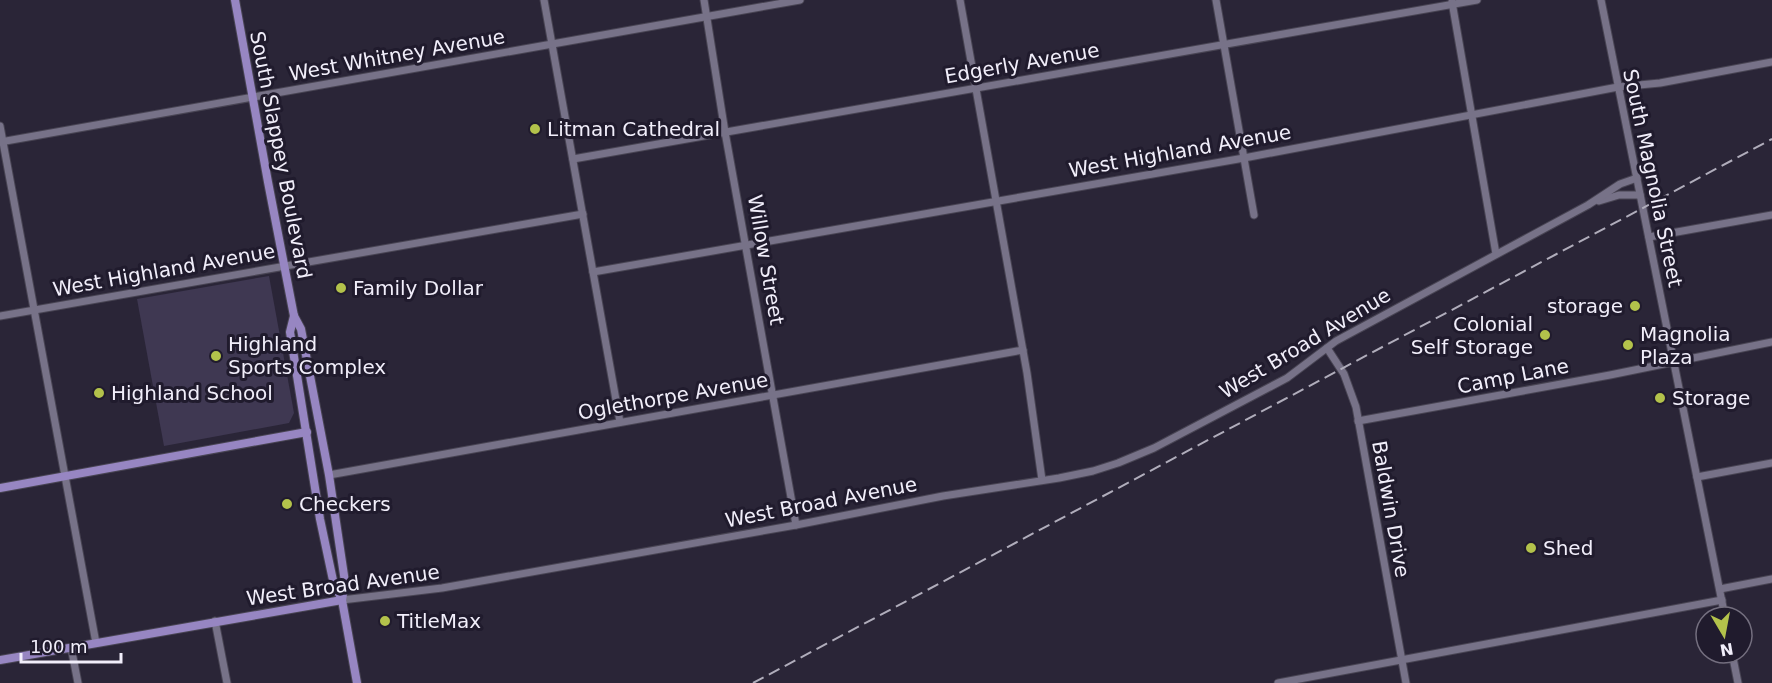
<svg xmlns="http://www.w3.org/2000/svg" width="1772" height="683" font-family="'DejaVu Sans',sans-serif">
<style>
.green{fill:#3f3852}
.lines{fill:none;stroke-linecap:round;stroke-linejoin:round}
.minor-casing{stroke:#484453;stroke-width:9}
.major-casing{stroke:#484453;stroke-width:10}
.minor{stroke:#777288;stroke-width:7}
.major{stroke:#9786c2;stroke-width:8}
.rail{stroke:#b0adbb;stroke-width:2;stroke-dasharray:12 6;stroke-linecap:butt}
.poi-dot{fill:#b3c24b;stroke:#201b2d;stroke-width:2}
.labels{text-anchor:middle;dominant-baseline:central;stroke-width:6;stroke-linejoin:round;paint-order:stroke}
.street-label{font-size:20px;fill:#f1eefa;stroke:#201b2d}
.poi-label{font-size:20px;fill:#f1eefa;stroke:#201b2d;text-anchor:start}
</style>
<rect width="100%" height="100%" fill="#2a2537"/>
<polygon class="green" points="269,276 294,413 289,423 164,446 137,299"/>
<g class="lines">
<defs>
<g id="minor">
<polyline points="544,0 620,422"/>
<polyline points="704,0 725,132 796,525"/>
<polyline points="960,0 1027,373 1042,480"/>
<polyline points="1216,0 1254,215"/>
<polyline points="1601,0 1725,617"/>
<polyline points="1452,2 1496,254"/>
<polyline points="0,126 96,643"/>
<polyline points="0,142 800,0"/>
<polyline points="573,159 1477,0"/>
<polyline points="1599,201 1619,195 1640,195"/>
<polyline points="1649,237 1772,215"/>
<polyline points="593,272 1244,158 1618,87 1660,83 1772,62"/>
<polyline points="0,316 583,214"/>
<polyline points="1327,348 1344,374 1356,407 1406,683"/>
<polyline points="1358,421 1610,375 1772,342"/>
<polyline points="329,475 1023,350"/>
<polyline points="1697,477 1772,463"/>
<polyline points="1720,589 1772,579"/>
<polyline points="342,600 442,588 796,525 943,496 1059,478 1093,471 1118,463 1154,448 1287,378 1336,341 1588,205 1620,184 1637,178"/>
<polyline points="215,621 227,683"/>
<polyline points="71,647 78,683"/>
<polyline points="1732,653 1738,683"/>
<polyline points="1278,683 1722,600"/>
</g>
<g id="major">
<polyline points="235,0 268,182 294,316 301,329 329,475 345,582 342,600 357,683"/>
<polyline points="294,316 290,332 320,519 334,585 342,599"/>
<polyline points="0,488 307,432"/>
<polyline points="0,660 342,600"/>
</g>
</defs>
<use href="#minor" class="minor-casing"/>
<use href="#major" class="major-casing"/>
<use href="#minor" class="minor"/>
<use href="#major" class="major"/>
<polyline class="rail" points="753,683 1772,139"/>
</g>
<g class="poi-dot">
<circle cx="535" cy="129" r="6"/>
<circle cx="341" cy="288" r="6"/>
<circle cx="1635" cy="306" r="6"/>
<circle cx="1545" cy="335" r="6"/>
<circle cx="1628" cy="345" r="6"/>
<circle cx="216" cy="356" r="6"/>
<circle cx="99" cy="393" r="6"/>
<circle cx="1660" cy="398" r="6"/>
<circle cx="287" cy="504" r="6"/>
<circle cx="1531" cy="548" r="6"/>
<circle cx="385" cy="621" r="6"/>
</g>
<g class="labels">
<g class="street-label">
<text transform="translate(397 55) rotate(-10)">West Whitney Avenue</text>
<text transform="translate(1022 63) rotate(-10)">Edgerly Avenue</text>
<text transform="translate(1180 151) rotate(-10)">West Highland Avenue</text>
<text transform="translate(281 155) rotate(79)">South Slappey Boulevard</text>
<text transform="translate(1653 178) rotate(78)">South Magnolia Street</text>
<text transform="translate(766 260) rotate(80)">Willow Street</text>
<text transform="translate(164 270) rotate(-10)">West Highland Avenue</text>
<text transform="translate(1305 343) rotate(-31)">West Broad Avenue</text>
<text transform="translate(1513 376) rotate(-11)">Camp Lane</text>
<text transform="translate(673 396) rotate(-10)">Oglethorpe Avenue</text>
<text transform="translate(821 502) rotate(-11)">West Broad Avenue</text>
<text transform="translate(1391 509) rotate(80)">Baldwin Drive</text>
<text transform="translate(343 585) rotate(-8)">West Broad Avenue</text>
</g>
<g class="poi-label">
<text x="547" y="129">Litman Cathedral</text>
<text x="353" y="288">Family Dollar</text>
<text x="1623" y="306" text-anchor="end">storage</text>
<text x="1533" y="324" text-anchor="end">Colonial<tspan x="1533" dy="23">Self Storage</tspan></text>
<text x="1640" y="334">Magnolia<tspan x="1640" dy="23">Plaza</tspan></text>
<text x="228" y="344">Highland<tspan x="228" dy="23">Sports Complex</tspan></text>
<text x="111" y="393">Highland School</text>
<text x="1672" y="398">Storage</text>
<text x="299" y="504">Checkers</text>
<text x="1543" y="548">Shed</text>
<text x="397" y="621">TitleMax</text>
</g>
</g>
<g transform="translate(1724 635) rotate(170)"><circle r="28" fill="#201b2d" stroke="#746f7f" stroke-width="1.5"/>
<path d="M0-4.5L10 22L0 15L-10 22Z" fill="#b3c24b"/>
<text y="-9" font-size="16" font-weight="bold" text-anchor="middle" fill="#f1eefa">N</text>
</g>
<path d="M21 653v9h100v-9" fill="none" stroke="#f1eefa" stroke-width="3"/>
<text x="30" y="653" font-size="18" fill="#f1eefa" stroke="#201b2d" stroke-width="4.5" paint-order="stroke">100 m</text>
</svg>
